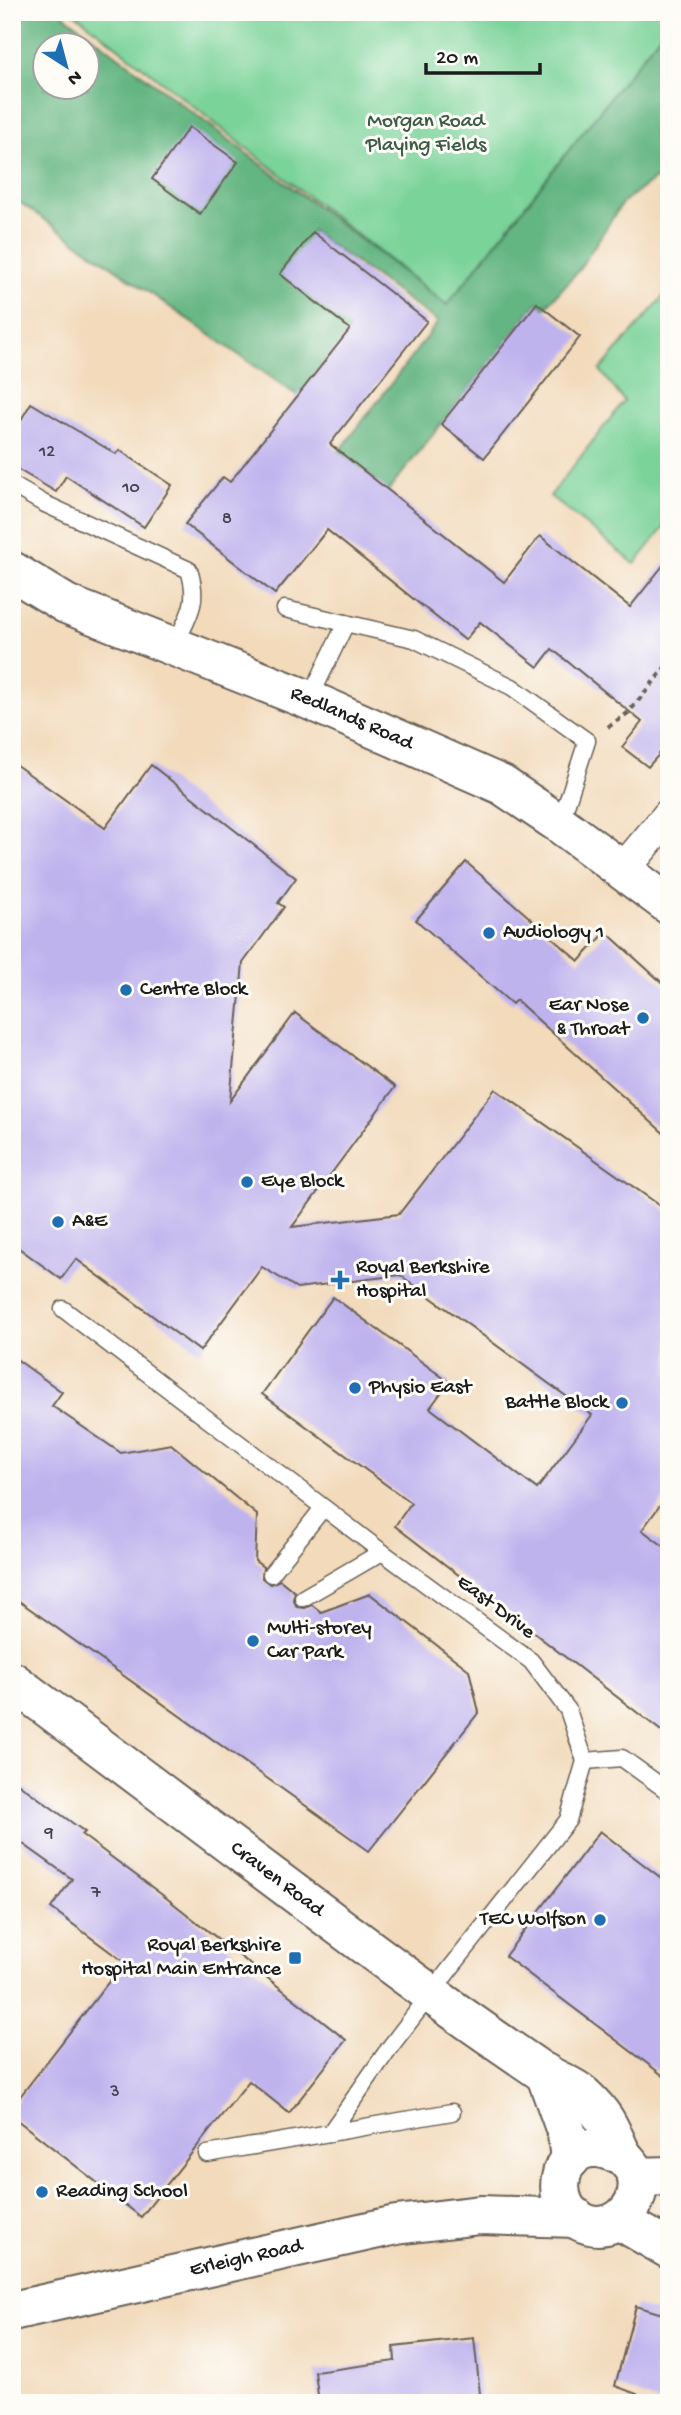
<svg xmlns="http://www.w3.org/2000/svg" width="681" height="2415" font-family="'Gochi Hand',sans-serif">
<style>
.green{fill:#7ad399;stroke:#4b785a;stroke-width:2}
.forest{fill:#63b581;stroke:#40684e;stroke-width:2;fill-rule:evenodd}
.building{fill:#bfb3ee}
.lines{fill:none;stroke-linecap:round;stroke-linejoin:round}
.service-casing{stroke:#675e54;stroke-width:19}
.minor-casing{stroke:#675e54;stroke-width:35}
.tertiary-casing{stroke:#675e54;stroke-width:42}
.path{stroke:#675e54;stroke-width:4.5;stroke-dasharray:5 5;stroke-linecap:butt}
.service{stroke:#fff;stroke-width:16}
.minor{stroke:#fff;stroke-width:32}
.tertiary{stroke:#fff;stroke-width:38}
.poi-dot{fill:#1f6fb2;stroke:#fdfcf7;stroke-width:2.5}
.labels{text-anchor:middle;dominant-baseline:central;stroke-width:6;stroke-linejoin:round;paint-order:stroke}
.number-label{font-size:18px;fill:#454250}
.park-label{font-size:21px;fill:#3d5c48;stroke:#fdfcf7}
.street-label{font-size:21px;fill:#1c1c1c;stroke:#fdfcf7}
.poi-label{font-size:21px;fill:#1c1c1c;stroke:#fdfcf7;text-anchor:start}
</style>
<rect width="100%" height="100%" fill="#fdfcf7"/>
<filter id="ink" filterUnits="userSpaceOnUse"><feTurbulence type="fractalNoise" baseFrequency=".0143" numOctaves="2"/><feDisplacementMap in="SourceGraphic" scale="14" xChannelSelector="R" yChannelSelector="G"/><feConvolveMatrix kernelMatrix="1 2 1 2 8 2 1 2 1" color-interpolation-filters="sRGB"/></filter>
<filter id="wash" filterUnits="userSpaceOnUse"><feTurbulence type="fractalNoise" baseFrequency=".00686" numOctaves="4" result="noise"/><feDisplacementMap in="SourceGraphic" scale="28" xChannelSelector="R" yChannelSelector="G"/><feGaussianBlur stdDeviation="1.57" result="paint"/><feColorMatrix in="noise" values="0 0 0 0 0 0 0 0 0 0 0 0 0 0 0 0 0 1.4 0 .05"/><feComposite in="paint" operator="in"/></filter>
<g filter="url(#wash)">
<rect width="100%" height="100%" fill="#f2dabb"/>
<g class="green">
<polygon points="73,12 669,12 669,23 447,305"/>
<polygon points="669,290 669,521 635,564 550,496 624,401 600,370"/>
</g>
<path class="forest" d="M12,12h48l387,293 222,-282v146l-46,33 -45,69 -34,38 -7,-6 -149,188 -49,-39 99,-130 -125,-90 37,97 -52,67 -286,-199zM46,46h42v42h-42z"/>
<g id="blocks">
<g class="building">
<polygon points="189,127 238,162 200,214 152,179"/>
<polygon points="313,232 427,321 330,444 504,582 540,536 630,607 669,558 669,743 648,767 622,747 642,722 552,649 538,667 480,622 465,640 327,530 275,594 185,524 223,477 230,482 350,329 280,274"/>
<polygon points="537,303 580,337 484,458 441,424"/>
<polygon points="31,403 116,454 119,450 172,485 144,527 66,476 56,492 12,466 12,435"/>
<polygon points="12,762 105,828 151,765 296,878 278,903 284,907 243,963 230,1101 295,1013 395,1087 292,1227 399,1214 495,1089 669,1212 669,1493 642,1530 669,1550 669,1737 395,1526 411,1503 262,1394 333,1297 449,1382 430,1408 537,1489 592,1415 400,1275 297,1288 262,1267 200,1351 76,1259 61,1279 12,1243"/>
<polygon points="466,862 579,961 606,932 669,989 669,1138 516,1000 512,1004 416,920"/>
<polygon points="12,1356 62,1392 52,1406 121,1453 171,1444 257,1515 255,1561 263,1567 262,1578 270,1584 280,1580 295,1592 293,1599 297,1607 304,1608 312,1605 321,1612 370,1594 469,1670 479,1712 369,1851 12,1596"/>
<polygon points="12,1779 85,1832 82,1835 169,1900 346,2040 289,2113 249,2081 141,2217 12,2116 12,2107 124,1962 51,1908 72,1879 12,1836"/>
<polygon points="600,1831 669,1884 669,2080 505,1956"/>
<polygon points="636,2306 669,2316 669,2403 661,2403 615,2386"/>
<polygon points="474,2338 481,2403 319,2403 315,2372 395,2361 394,2347"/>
</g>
</g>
</g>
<g filter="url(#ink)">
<use href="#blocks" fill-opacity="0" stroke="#675e54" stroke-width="2"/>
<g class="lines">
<defs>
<g id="service">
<path d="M12,485l31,18 146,67c11,34 -1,46 -15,77"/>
<polyline points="285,609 414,639 512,687 587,741 560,824"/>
<polyline points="309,700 346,623"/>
<polyline points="63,1309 382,1552 531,1661 568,1710 585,1761 568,1820 449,1970 390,2047 330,2133"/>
<polyline points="271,1574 323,1508"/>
<polyline points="303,1598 382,1552"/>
<polyline points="585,1761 622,1758 669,1792"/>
<polyline points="207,2154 452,2112"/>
</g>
<polyline id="minor" points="622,871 669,815"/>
<g id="tertiary">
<path id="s1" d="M12,571l54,33 243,96 193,85 58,39 109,81"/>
<path id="s2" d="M12,1681c139,104 277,209 416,311 37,27 75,53 113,79 13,9 30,13 42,24 21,19 26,31 37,56 5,10 15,15 17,27 5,29 -23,57 -53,45 -38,-15 -28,-77 12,-75 8,0 18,5 26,7"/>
<polyline points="545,2073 567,2134 570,2160"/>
<polyline points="637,2177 669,2176"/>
<polyline points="619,2220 669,2249"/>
<path id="s3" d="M12,2311l384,-86 84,-10 97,3"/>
</g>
</defs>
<use href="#service" class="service-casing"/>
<use href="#minor" class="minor-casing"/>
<use href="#tertiary" class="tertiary-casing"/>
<g class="path">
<polyline points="608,727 628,713 669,663"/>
<polyline points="12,1252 17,1247"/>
</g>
<use href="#service" class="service"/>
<use href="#minor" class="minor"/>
<use href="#tertiary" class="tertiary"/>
</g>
</g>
<g class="poi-dot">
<circle cx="489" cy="933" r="7"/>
<circle cx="126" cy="990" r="7"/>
<circle cx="643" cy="1018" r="7"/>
<circle cx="247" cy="1182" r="7"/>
<circle cx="58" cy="1222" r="7"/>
<path d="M336.5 1269.5h7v7h7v7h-7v7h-7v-7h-7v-7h7z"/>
<circle cx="355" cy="1388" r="7"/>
<circle cx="622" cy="1403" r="7"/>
<circle cx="253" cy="1641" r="7"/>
<circle cx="600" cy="1920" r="7"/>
<rect x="288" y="1951" width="14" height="14" rx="3.5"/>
<circle cx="42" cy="2192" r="7"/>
</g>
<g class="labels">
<g class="number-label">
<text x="47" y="452">12</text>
<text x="131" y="488">10</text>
<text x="227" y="519">8</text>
<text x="49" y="1833">9</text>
<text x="96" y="1893">7</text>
<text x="115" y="2092">3</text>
</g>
<g class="park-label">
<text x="426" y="122">Morgan Road<tspan x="426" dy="24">Playing Fields</tspan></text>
</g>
<g class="street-label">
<text stroke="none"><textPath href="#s1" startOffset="371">Redlands Road</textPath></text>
<text transform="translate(495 1608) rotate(37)">East Drive</text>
<text stroke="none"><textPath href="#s2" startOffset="331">Craven Road</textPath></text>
<text stroke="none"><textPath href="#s3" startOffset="240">Erleigh Road</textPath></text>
</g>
<g class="poi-label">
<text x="503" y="933">Audiology 1</text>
<text x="140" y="990">Centre Block</text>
<text x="629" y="1006" text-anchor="end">Ear Nose<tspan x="629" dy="24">&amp; Throat</tspan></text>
<text x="261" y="1182">Eye Block</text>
<text x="72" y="1222">A&amp;E</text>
<text x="356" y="1268">Royal Berkshire<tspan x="356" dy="24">Hospital</tspan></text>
<text x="369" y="1388">Physio East</text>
<text x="608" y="1403" text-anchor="end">Battle Block</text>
<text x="267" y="1629">Multi-storey<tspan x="267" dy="24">Car Park</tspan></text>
<text x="586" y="1920" text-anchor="end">TEC Wolfson</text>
<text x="281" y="1946" text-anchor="end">Royal Berkshire<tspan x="281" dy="24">Hospital Main Entrance</tspan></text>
<text x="56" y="2192">Reading School</text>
</g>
</g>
<rect width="681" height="2415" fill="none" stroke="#fdfcf7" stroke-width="42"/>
<g transform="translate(66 66) rotate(144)"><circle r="33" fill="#fdfcf7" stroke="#a3a29f" stroke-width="2"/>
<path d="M0-5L12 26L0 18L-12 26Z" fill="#1f6fb2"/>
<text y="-10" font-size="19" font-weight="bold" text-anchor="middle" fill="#1c1c1c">N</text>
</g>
<path d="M426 63v10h114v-10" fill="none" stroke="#1c1c1c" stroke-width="3.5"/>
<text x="436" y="63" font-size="21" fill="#1c1c1c" stroke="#fdfcf7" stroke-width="5" paint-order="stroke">20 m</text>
</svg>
